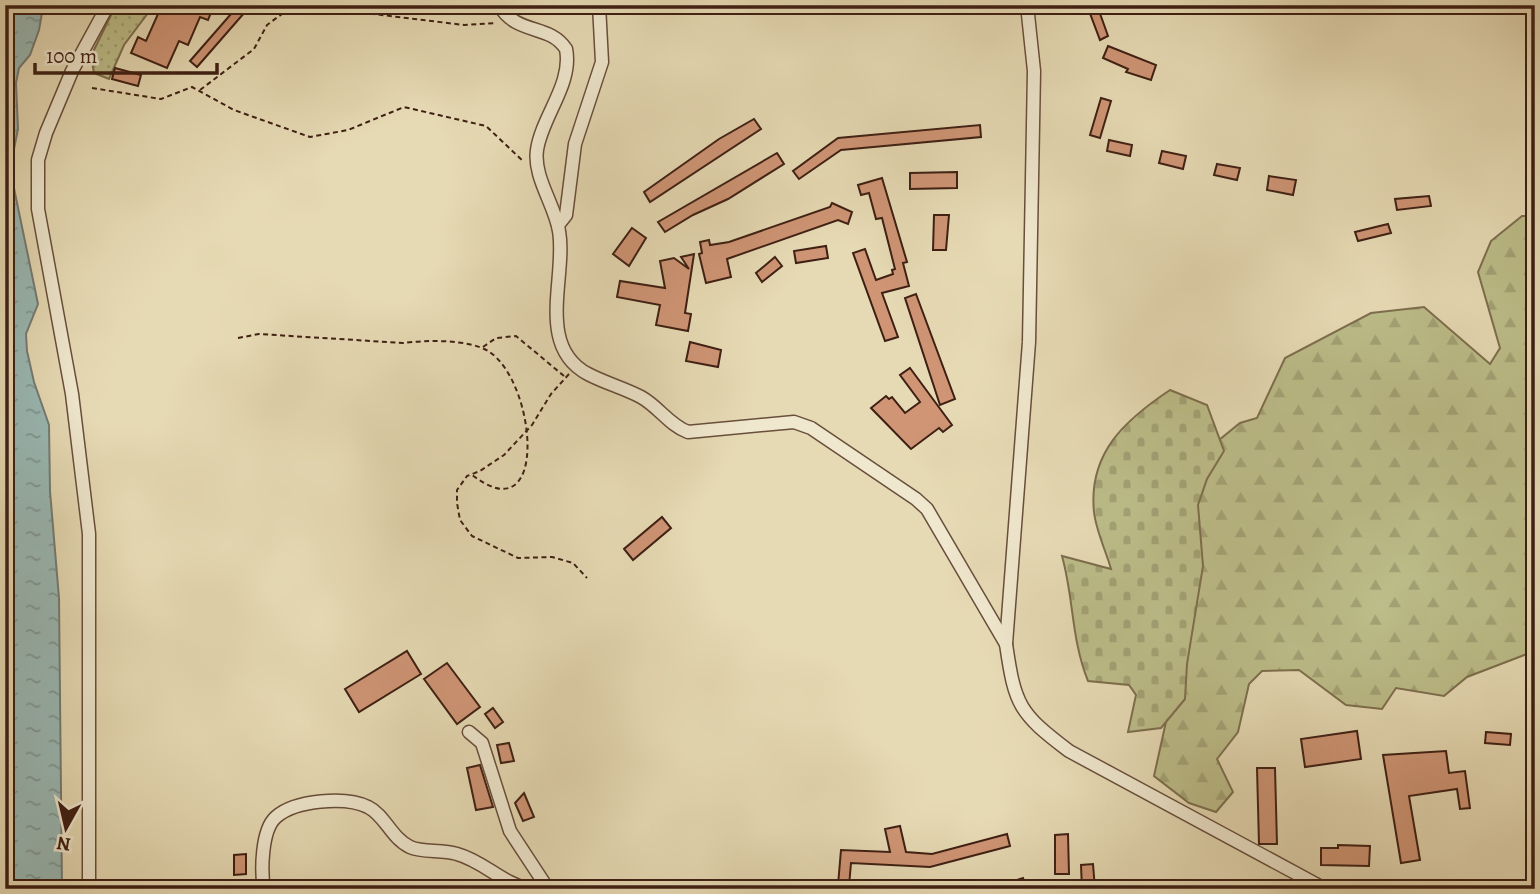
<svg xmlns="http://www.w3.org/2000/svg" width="1540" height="894" font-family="Alegreya,serif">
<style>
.grass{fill:url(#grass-dots);stroke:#7d6e4e;stroke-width:2}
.forest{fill:url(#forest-firs);stroke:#7d6e4e;stroke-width:2}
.cemetery{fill:url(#cemetery-stones);stroke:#7d6e4e;stroke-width:2}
.water{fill:url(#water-ripples);stroke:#757b74;stroke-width:2}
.building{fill:#cf9575;stroke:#3e1f13;stroke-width:2}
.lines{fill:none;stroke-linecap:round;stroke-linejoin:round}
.minor-casing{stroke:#684e3b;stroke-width:15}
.path{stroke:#3e1f13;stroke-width:2;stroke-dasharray:5 3.5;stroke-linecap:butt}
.minor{stroke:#efe7ce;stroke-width:12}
</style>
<defs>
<pattern id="grass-dots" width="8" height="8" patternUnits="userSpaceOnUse" patternTransform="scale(1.75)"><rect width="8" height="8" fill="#bcbd89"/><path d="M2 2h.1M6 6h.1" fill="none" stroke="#a3a275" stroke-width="1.8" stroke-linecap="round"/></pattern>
<pattern id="forest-firs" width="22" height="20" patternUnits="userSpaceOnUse" patternTransform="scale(1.75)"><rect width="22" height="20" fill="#bcbd89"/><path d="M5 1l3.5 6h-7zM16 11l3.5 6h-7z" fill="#a3a275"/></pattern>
<pattern id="cemetery-stones" width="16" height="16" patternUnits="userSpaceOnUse" patternTransform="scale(1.75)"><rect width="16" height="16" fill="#bcbd89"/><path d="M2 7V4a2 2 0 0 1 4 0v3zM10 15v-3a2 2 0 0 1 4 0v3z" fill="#a3a275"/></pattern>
<pattern id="water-ripples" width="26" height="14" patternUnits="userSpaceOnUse" patternTransform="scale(1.75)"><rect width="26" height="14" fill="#99b9b5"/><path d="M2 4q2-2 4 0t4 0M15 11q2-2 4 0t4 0" fill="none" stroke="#7e9692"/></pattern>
</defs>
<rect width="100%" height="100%" fill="#e6dab4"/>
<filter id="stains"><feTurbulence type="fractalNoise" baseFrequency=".00286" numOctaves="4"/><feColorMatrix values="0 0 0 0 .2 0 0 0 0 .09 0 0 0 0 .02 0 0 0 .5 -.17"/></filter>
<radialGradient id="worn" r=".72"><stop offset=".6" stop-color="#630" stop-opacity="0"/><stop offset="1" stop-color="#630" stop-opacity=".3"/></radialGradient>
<polygon class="grass" points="116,5 154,5 124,45 109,79 94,73 91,56"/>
<polygon class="forest" points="1522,216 1535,216 1535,651 1467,677 1444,696 1396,688 1382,709 1346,705 1299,670 1262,671 1249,684 1238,732 1217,759 1233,792 1216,812 1189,803 1154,776 1169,708 1177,545 1203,453 1240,423 1257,418 1285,358 1371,313 1424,307 1490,364 1500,348 1478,272 1491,241"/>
<path class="cemetery" d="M1170,390l37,15 17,46 -17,28 -9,26 5,61 -16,98 -2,35 -24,29 -33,4 8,-37 -7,-10 -41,-4c-17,-42 -14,-82 -26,-125l49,13c-5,-18 -15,-38 -17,-57 -6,-59 31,-92 76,-122z"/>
<polygon class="water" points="5,5 39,5 42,13 39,30 30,55 19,68 16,83 18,129 10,169 38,304 26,334 27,351 34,382 49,425 50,491 59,598 62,889 5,889"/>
<g class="building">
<polygon points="162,5 214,5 208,20 200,17 188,45 179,41 167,68 131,53 138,37 146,41"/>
<polygon points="1097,5 1108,36 1100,40 1088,8"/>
<polygon points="238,6 245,12 197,67 190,61"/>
<polygon points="1108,46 1156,65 1151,80 1126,72 1128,69 1103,58"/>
<polygon points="115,68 141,75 138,86 112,79"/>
<polygon points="1101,98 1111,101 1100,138 1090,135"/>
<polygon points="754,119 761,129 650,202 644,192 719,139"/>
<polygon points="980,125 981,137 841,150 799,179 793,171 838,138"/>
<polygon points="1109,140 1132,145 1130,156 1107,151"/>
<polygon points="1162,151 1186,156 1183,169 1159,163"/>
<polygon points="777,153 784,164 728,199 693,215 665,232 658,222"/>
<polygon points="1217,164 1240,168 1237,180 1214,175"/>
<polygon points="957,172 957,188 910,189 910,173"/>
<polygon points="1269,176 1296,180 1293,195 1267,190"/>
<polygon points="882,178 907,262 903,263 909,286 882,293 898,337 885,341 853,253 865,249 876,280 893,274 892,270 895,269 882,218 876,219 869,193 861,195 858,185"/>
<polygon points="1429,196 1431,206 1397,210 1395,199"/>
<polygon points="832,203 852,212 848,224 838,220 727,259 731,277 706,283 699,254 702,253 700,242 709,240 710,245 729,242 830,207"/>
<polygon points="934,215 949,215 946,250 933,250"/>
<polygon points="1388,224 1391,233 1358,241 1355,232"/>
<polygon points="632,228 646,238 629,266 613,254"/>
<polygon points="826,246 828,258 796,263 794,251"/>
<polygon points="694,254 685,313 691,314 688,331 656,325 660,305 617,297 620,281 665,288 660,261 674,258 689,269 681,257"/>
<polygon points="775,257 782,266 762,282 756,273"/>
<polygon points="916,294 955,399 940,405 905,298"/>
<polygon points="690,342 721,350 718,367 686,361"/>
<polygon points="910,368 952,425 943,432 939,428 911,449 871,408 886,396 889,399 892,397 905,413 920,402 900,375"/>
<polygon points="662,517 671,528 633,560 624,549"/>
<polygon points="407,651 421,674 359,712 345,689"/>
<polygon points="447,663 480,707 457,724 424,679"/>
<polygon points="493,708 503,722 495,728 485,714"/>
<polygon points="1357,731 1361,759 1305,767 1301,739"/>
<polygon points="1486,732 1511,734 1510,745 1485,743"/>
<polygon points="509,743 514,761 501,763 497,745"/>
<polygon points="1446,751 1449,773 1465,771 1470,808 1460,809 1457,789 1409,796 1420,860 1401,863 1383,755"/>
<polygon points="480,765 493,807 476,810 467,768"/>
<polygon points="1257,768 1275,768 1277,844 1259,844"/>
<polygon points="524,793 534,817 523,821 515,803"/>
<polygon points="900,826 906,852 932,854 1007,834 1010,846 930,867 851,863 849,886 838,885 841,850 890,852 885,829"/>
<polygon points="1068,834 1069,874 1055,874 1055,835"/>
<polygon points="1338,845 1370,846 1369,866 1321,865 1321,848 1338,848"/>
<polygon points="246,854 246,874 234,875 234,855"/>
<polygon points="1093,864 1095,889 1082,889 1081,865"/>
<polygon points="1023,878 1027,889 998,889 997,887"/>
</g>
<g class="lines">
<defs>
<g id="minor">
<path d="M499,5c18,31 50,18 67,44 7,35 -24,67 -29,101 -4,27 18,55 22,81 8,45 -24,115 29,143 17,9 36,14 53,23 18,10 28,28 47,35l106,-10 17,6 105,71 11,10 79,135"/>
<path d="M1027,5l7,66 -5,271 -23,302c9,62 13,69 63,107l256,138"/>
<polyline points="558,225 566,215 575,144 602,62 599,5"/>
<polyline points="469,732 482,743 510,831 548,889"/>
<polyline points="1534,803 1535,802"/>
<polyline points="89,889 89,534 72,394 38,209 38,160 46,133 72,71 108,5"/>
<path d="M264,889c-3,-17 -3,-59 12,-72 19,-17 70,-21 92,-10 17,8 23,31 42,40 13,6 32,2 47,7 26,7 45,29 71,35"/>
</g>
</defs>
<use href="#minor" class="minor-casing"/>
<g class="path">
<polyline points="92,88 161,99 192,87 234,110 310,137 348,130 404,107 486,126 524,162"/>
<polyline points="200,90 254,49 267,25 290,8 324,8 464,25 496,23"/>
<path d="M238,338l21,-4 144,9c23,-3 65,-4 85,8 49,30 62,186 -17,123"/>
<polyline points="483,347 496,338 516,336 564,376"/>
<polyline points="569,374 551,394 532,425 504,455 480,471 467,476 457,490 457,503 460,520 472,536 518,558 552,557 573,563 587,578"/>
</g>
<use href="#minor" class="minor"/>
</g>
<rect width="1540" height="894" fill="none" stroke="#e6dab4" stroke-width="28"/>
<rect x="7" y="7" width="1526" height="880" fill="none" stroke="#3e1f13" stroke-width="3.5"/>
<rect x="14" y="14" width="1512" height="866" fill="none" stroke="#3e1f13" stroke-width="2"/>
<g transform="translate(66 828) rotate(188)" stroke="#efe7ce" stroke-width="5" paint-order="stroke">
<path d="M0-5L12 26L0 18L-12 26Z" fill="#3e1f13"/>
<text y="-10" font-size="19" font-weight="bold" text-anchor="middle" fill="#3e1f13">N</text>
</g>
<path d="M35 63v10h182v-10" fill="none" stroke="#3e1f13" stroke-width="3.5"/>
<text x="46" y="63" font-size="21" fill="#3e1f13" stroke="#efe7ce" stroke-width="5" paint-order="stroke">100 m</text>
<rect width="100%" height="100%" filter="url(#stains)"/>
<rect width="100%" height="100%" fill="url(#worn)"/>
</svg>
